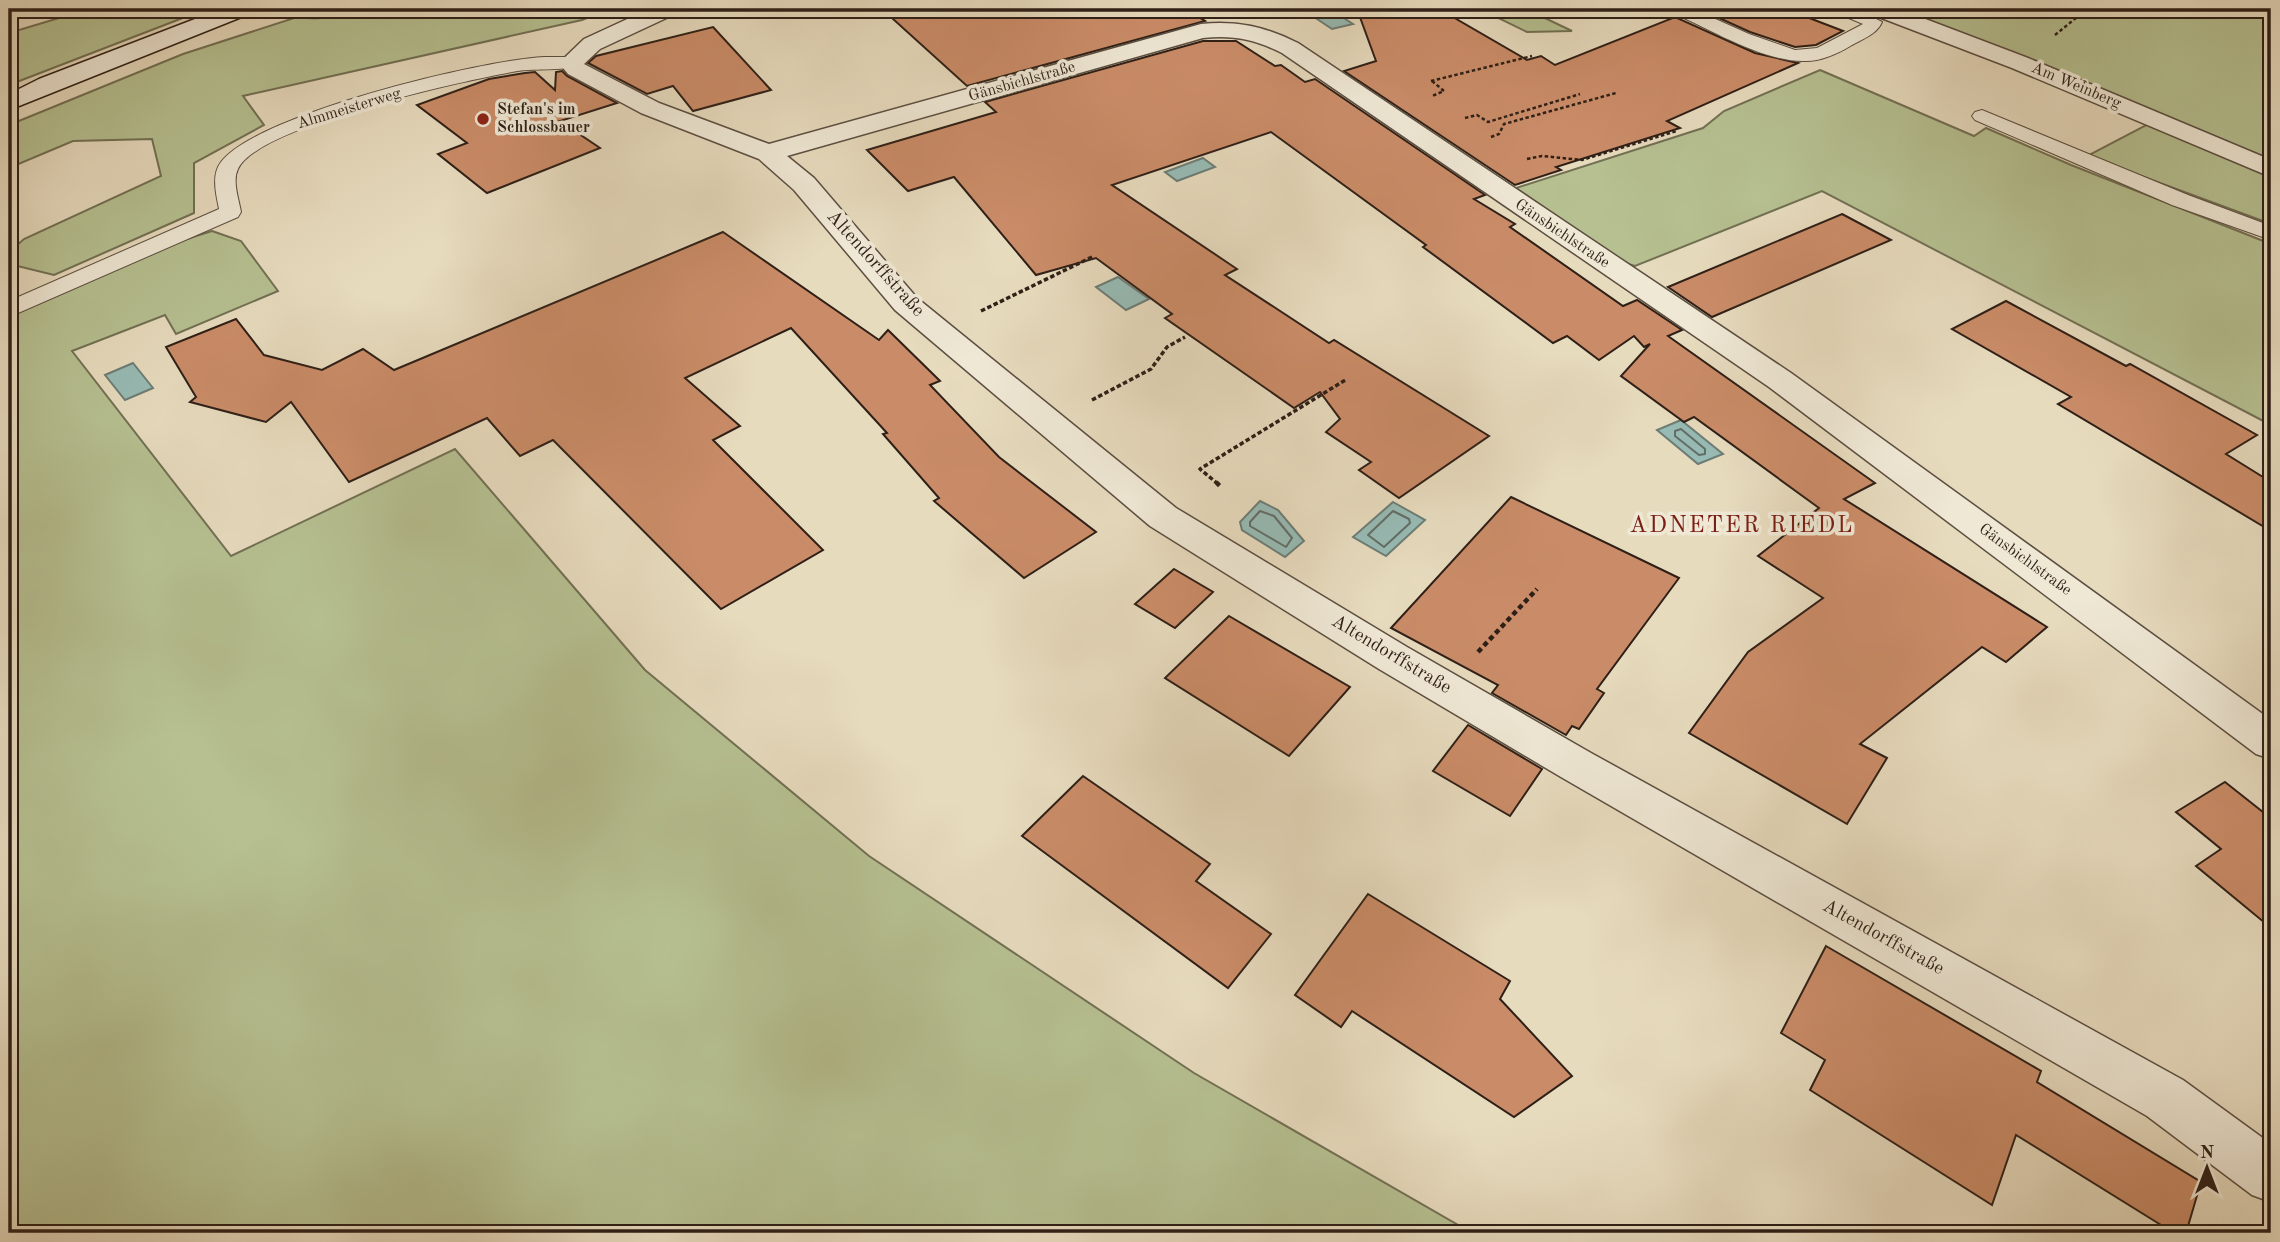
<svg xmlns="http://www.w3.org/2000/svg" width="2280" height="1242" font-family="'Old Standard TT',serif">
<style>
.green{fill:#b6c091;stroke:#727054;stroke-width:2}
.water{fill:#97bbb5;stroke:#6d7d76;stroke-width:2}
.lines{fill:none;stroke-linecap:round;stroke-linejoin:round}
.shore{stroke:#626d66;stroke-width:2}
.building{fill:#ca8c68;stroke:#2e1f17;stroke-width:2}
.service-casing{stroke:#5c4e41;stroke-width:2}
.minor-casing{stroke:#5c4e41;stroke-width:3}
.secondary-casing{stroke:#2e1f17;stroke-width:3}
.path-far2{stroke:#2e1f17;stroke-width:2.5;stroke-dasharray:3.5 2.5;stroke-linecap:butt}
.path-far1{stroke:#2e1f17;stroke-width:3.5;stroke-dasharray:4.5 2.5;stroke-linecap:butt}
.path{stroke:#2e1f17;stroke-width:4.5;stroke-dasharray:5 3.5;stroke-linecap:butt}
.service{fill:#efe8d5;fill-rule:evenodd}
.minor{fill:#efe8d5;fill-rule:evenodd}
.secondary{fill:#efe8d5;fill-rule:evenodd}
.poi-dot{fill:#8f2418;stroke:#efe8d5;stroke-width:2.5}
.labels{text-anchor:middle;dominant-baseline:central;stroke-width:7;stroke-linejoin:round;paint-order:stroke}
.far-street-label{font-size:16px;fill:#2e1f17;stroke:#efe8d5}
.far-poi-label{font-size:16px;font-weight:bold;fill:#2e1f17;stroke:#efe8d5;text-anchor:start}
.street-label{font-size:19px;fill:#2e1f17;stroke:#efe8d5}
.quarter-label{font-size:23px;letter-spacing:2px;fill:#7a1f14;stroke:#efe8d5}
</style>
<rect width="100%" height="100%" fill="#e7dbbe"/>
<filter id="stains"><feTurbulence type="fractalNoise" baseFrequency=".00286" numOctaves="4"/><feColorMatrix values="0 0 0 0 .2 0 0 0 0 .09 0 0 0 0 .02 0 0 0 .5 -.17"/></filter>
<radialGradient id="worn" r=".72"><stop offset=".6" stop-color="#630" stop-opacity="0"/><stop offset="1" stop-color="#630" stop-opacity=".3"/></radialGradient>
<g class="green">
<polygon points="89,9 206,9 9,85 9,33"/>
<polygon points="322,9 609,9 582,20 243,96 264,125 194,163 194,213 54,275 9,264 9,252 24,239 161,176 152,139 73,141 9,168 9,125 183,54"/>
<polygon points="1480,9 1526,9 1572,31 1527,32"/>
<polygon points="1889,9 2271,9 2271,162 2017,58"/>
<polygon points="1820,70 1974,136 1986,128 2071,165 2271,244 2271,425 1822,191 1635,266 1625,263 1516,188 1703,128 1724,111"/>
<polygon points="2152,122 2271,172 2271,224 2087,156"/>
<path d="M212,231l29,10 37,50 -102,43 -11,-19 -93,36 159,205 224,-107 190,221 224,186 325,217 278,160h-1463v-917c66,-32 133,-64 203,-85z"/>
</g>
<g class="water">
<polygon points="1313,9 1330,9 1353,24 1332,29 1305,11"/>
<polygon points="1203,158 1215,167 1177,181 1165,172"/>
<polygon points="1118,277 1149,299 1126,310 1096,287"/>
<polygon points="133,363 153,388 125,400 105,375"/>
<polygon points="1681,420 1723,454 1698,464 1657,430"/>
<polygon points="1260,501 1278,510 1304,541 1285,557 1242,530 1240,522"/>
<polygon points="1393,502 1425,520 1386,556 1353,537"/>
</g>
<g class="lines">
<g class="shore">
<polygon points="1681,429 1705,449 1705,454 1699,455 1675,436 1675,431"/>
<polygon points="1260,511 1274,516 1292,538 1286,547 1250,526 1250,522"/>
<polygon points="1393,511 1409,519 1410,523 1384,547 1368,535"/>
</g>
</g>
<g class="building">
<polygon points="882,9 1186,9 1205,21 967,86"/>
<polygon points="1357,9 1439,9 1527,60 1541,56 1555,65 1675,17 1755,53 1798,63 1667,121 1680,128 1556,167 1561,170 1515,185 1344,71 1376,61"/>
<polygon points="1699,9 1786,9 1843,31 1816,45 1795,47 1750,32"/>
<polygon points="713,27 771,90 693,111 673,86 647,94 588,63 596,56"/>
<polygon points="1203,41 1236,41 1275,66 1281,65 1305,82 1315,79 1485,195 1474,199 1515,224 1510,227 1623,306 1637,300 1682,330 1668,336 1875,483 1844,499 2047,627 2006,662 1982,647 1860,744 1887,758 1847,824 1689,733 1748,652 1823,598 1758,556 1819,508 1694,417 1684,422 1621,376 1650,344 1644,347 1634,336 1599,360 1567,336 1553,343 1423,247 1426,245 1271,132 1112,185 1237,269 1225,275 1329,343 1334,340 1489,436 1399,498 1359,470 1371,462 1326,432 1340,419 1320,392 1294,408 1165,318 1172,314 1096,258 1036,275 954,177 908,191 867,150 996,112 985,102"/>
<polygon points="562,71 567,76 617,103 560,121 600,148 487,193 438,154 467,143 417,105 489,79 525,73 535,72 555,90 556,72"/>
<polygon points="1842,214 1891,240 1712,317 1668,287"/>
<polygon points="723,232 879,340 888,330 940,381 930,385 999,457 1096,532 1024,578 934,501 939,498 883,434 887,433 791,328 685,378 740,426 713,440 823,550 721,609 553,440 520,456 487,418 349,482 291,402 266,422 190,402 196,397 166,347 236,319 264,355 322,370 363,349 394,370"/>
<polygon points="2006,301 2126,366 2130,364 2257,435 2226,454 2271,482 2271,531 2058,404 2071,397 1952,329"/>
<polygon points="1511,497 1679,578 1597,689 1604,693 1579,729 1572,726 1566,735 1492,693 1498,685 1391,628"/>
<polygon points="1174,569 1213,592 1175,628 1135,604"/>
<polygon points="1229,616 1350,687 1289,756 1165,678"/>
<polygon points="1468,725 1542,769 1510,816 1433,771"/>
<polygon points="1083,776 1210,864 1196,881 1271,934 1228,988 1022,836"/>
<polygon points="2225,782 2268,816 2271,814 2271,928 2196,866 2221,849 2176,812"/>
<polygon points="1368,894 1510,981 1500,999 1572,1076 1514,1117 1352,1011 1341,1027 1295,995"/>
<polygon points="1826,946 2041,1071 2037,1082 2201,1182 2186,1233 2174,1233 2016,1135 1992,1205 1810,1090 1825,1060 1781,1033"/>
</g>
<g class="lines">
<defs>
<g id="service">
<path d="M1670,9h23l56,25 46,16 22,-2 46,-24 -26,-11 -3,-4h23l25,13c-5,12 -19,17 -30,23 -13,8 -30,16 -46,16 -41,2 -96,-32 -133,-48z"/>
<path d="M544,57h27l9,6c-7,9 -48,5 -62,8 -49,8 -261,55 -280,98 -6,12 1,31 3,43l-3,5 -229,100v-16l210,-92c-3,-15 -8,-34 2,-47 37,-48 260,-102 323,-105z"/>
<polygon points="1982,110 2188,195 2271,226 2271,240 2172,205 1975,120 1972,116 1975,112"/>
</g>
<g id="minor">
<path d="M278,9h74l-3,5c-23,5 -46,5 -68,0z"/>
<path d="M649,9h29l-3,5 -75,35 -16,15 75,39 110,41 432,-120c36,-4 65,3 97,19l493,330 480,347v39l-15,-5 -487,-367 -487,-334c-28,-14 -49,-18 -79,-15l-416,118 27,22 103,120 259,210 231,139 184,106 592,327 88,64v58l-19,-7 -105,-79 -586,-339 -182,-108 -229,-143 -255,-216 -101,-120 -35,-31 -118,-46 -73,-39 -9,-11 25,-24z"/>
<polygon points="1868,9 1899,9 2028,58 2271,160 2271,177 2012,68 1871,14"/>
</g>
<polygon id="secondary" points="221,9 252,9 249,14 9,110 9,94 39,79"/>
</defs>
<use href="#service" class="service-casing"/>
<use href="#minor" class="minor-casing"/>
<use href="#secondary" class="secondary-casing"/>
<g class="path-far2">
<polyline points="2055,35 2087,9"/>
<polyline points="1431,81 1532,56"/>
<polyline points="1432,81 1444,91 1432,96"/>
<polyline points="1465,118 1477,115 1488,122 1580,94"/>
<polyline points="1491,137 1499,134 1504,124 1616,93"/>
<polyline points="1527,159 1542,156 1582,160 1677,131"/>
</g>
<g class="path-far1">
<polyline points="981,311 1094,256"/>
<polyline points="1092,400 1151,369 1167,347 1185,337"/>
<polyline points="1218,484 1200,469 1347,379"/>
</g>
<g class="path">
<polyline points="1216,482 1220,486"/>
<polyline points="1478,652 1537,589"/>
</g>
<use href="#service" class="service"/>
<use href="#minor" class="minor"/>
<use href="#secondary" class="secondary"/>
</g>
<circle class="poi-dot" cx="483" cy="119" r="7"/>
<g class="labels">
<g class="far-street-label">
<text transform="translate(1022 82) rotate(-16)">Gänsbichlstraße</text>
<text transform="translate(2076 86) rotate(23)">Am Weinberg</text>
<text transform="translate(349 109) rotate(-17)">Almmeisterweg</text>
<text transform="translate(1562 234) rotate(34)">Gänsbichlstraße</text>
<text transform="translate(2025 560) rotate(36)">Gänsbichlstraße</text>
</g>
<g class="far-poi-label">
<text x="497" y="110">Stefan's im<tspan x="497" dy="18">Schlossbauer</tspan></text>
</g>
<g class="street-label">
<text transform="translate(875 264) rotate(48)">Altendorffstraße</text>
<text transform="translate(1391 655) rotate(31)">Altendorffstraße</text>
<text transform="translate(1883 938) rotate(29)">Altendorffstraße</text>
</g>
<g class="quarter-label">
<text x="1742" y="525">ADNETER RIEDL</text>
</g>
</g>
<rect width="2280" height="1242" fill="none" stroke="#e7dbbe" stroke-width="35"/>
<rect x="10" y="10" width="2259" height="1221" fill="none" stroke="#2e1f17" stroke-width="3.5"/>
<rect x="18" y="18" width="2245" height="1207" fill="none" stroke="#2e1f17" stroke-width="2"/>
<g transform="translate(2207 1168)" stroke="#efe8d5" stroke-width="5" paint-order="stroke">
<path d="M0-5L12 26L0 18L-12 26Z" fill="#2e1f17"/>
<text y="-10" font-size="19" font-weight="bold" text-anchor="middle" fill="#2e1f17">N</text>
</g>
<rect width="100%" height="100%" filter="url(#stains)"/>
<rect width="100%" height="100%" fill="url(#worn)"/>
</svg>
